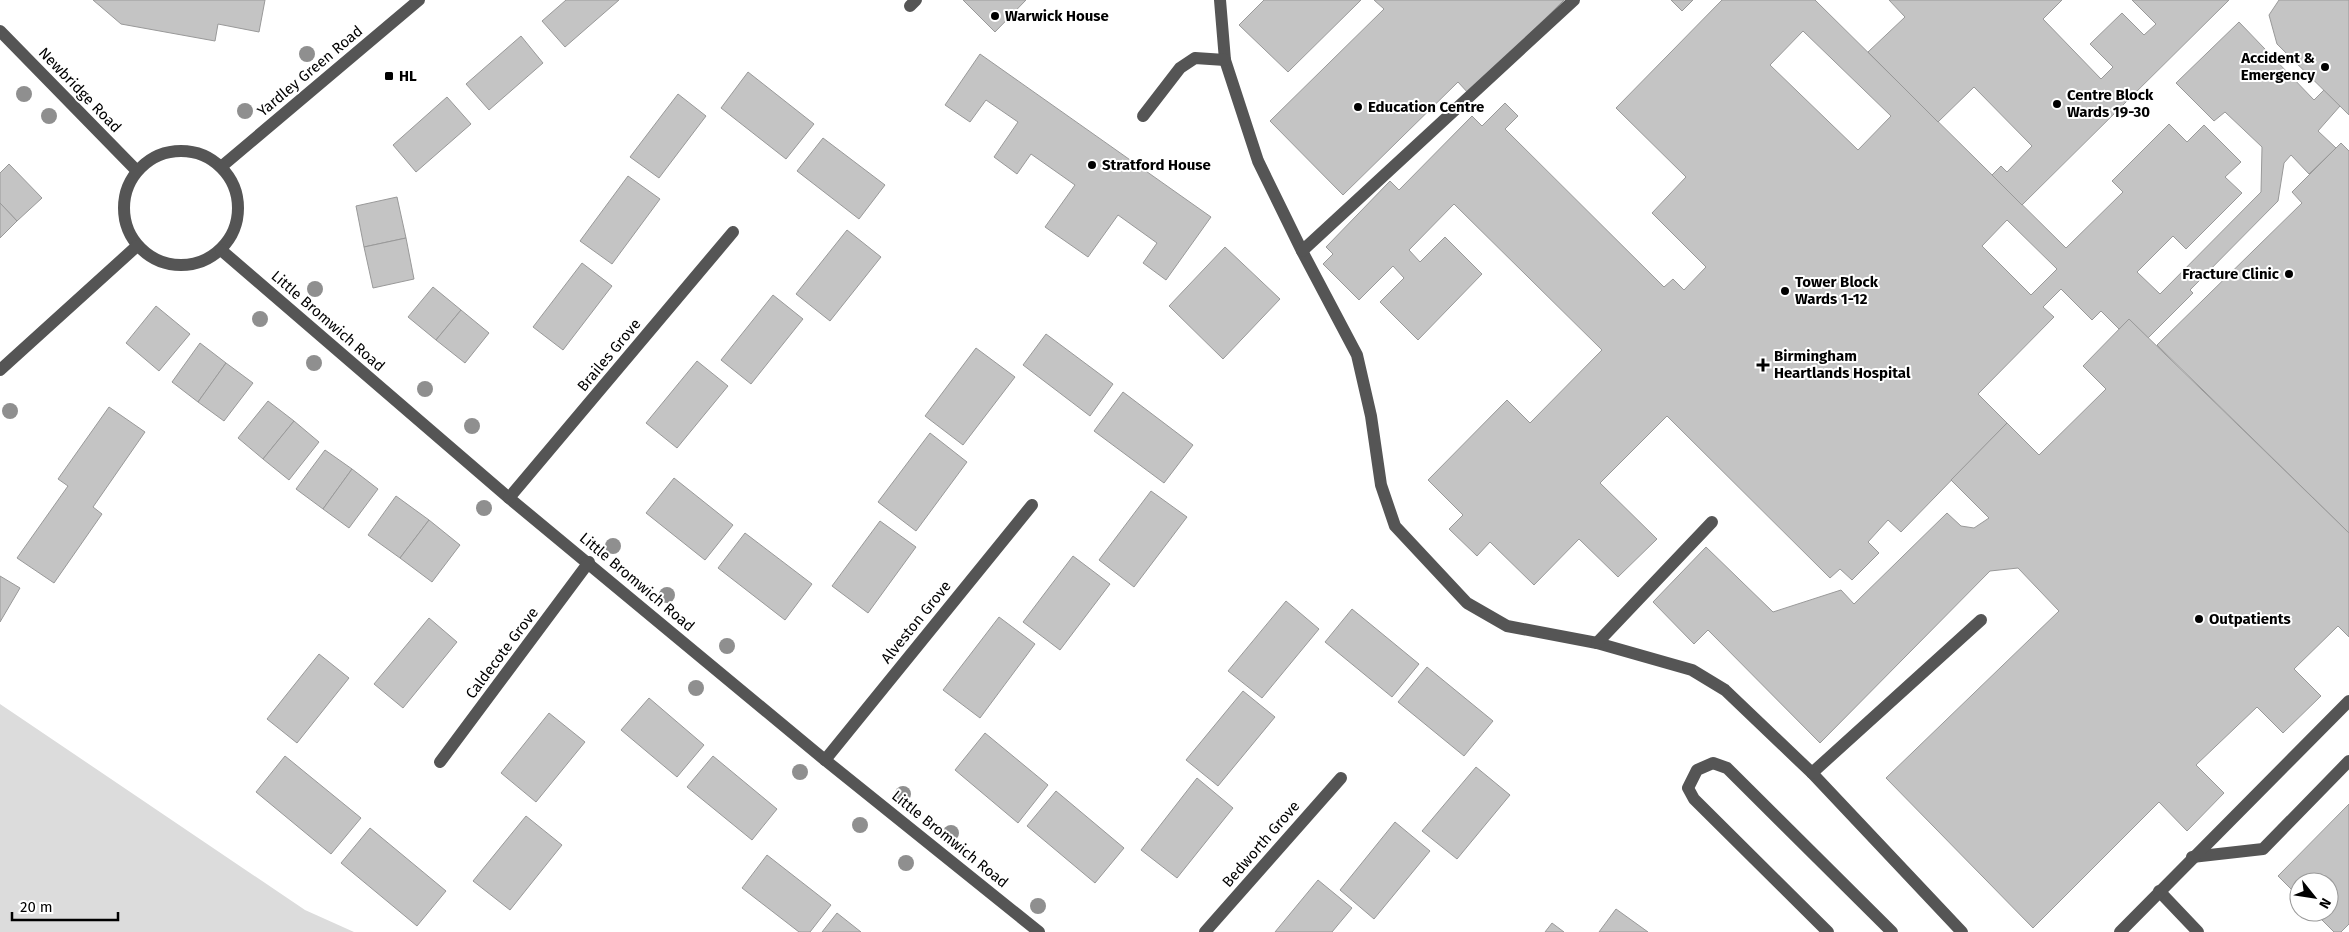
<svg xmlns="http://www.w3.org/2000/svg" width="2349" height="932" font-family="'Fira Sans',sans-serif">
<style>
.green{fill:#dcdcdc}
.building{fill:#c4c4c4;stroke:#999;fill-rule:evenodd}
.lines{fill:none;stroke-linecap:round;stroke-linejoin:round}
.minor{stroke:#555;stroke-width:12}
.tree{fill:#8f8f8f}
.poi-dot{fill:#000;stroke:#fff;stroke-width:2}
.labels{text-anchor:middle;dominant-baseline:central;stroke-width:4;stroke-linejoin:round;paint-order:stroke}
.poi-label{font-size:15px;font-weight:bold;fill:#000;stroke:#fff;text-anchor:start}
.street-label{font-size:15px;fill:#000;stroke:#fff}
</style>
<rect width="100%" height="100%" fill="#fff"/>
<polygon class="green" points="0,704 305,910 354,932 0,932"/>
<g class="building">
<polygon points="93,0 265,0 259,32 218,24 215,41 121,24"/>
<polygon points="566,0 619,0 565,47 542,21"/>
<polygon points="963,0 1026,0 995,32"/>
<polygon points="1264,0 1361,0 1288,72 1239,25"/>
<polygon points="1374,0 1564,0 1469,94 1458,82 1343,195 1270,121 1384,9"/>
<polygon points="1671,0 1693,0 1682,11"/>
<path d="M1722,0h93l251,248 57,-56 -11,-11 57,-57 18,18 17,-17 37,37 -16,15 17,16 -56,56 -13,-13 -36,36 23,22 101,-102 1,-45 -37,-35 -11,9 -38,-38 63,-61 75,78 10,-10 16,16 -22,25 18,17 -27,26 -18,-19 -7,8 -6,38 -88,89 3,3 -45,45 -19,-19 -10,10 -18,-18 -9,9 -31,-31 -18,18 11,10 -76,77 29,29 -106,109 -13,-12 -20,22 11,11 -27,27 -12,-11 -10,9 -163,-162 -67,67 57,56 -39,38 -39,-38 -45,46 -44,-43 -13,14 -28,-27 14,-14 -35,-35 79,-80 23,23 72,-73 -148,-146 -45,46 11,12 25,-25 37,37 -64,66 -38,-38 24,-24 -11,-12 -34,34 -36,-36 10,-10 -7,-7 64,-66 9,9 73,-74 10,10 23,-23 13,13 -13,13 159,158 9,-8 11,11 22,-23 -54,-54 34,-36 -70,-69zM1803,31l88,85 -33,34 -88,-85zM2007,220l50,49 -26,26 -49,-49z"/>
<polygon points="1889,0 2062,0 2043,19 2101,79 2113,67 2090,44 2122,13 2144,35 2156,24 2132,0 2229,0 2022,205 1992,175 2001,166 2007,172 2032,146 1974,87 1938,122 1868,52 1905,17"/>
<polygon points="2279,0 2349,0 2349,115 2277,44 2269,15"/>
<polygon points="521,36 543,63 489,110 466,84"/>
<polygon points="980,54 1211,217 1166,280 1143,263 1157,243 1118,215 1088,257 1045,227 1075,185 1031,154 1017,174 994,157 1018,122 986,100 970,122 945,105"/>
<polygon points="748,72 814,124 786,159 721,108"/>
<polygon points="678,94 706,116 659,178 630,157"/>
<polygon points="447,97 471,124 416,172 393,145"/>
<polygon points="823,138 885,185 859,219 797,171"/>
<polygon points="2341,143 2349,151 2349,533 2157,345 2302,203 2292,192"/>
<polygon points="9,164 42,198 17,221 0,203 0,173"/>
<polygon points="628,176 660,199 612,264 580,241"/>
<polygon points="397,197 406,238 364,247 356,206"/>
<polygon points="0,203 17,221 0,238"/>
<polygon points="847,230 881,257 830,321 796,294"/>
<polygon points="406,238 414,279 373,288 364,247"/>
<polygon points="1225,247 1280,299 1223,359 1169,306"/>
<polygon points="582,263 612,286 563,350 533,327"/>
<polygon points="433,287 461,310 436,340 408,317"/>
<polygon points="773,295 803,319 751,384 721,360"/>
<polygon points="156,306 190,334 159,371 126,343"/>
<polygon points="461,310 489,333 465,363 436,340"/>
<polygon points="2129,319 2349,533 2349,637 2338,626 2294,669 2321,696 2283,733 2257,707 2196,765 2224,793 2187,831 2159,802 2033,928 1886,778 2059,611 2018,568 1990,571 1820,743 1708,630 1694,644 1653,602 1706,547 1773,612 1841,590 1854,604 1947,513 1961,526 1974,528 1989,518 1951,480 2007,423 2039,455 2106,389 2083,366"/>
<polygon points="1046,334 1113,384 1090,416 1023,365"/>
<polygon points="200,343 226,363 198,402 172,382"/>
<polygon points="976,348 1015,377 963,445 925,416"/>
<polygon points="697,361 728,386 677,448 646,423"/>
<polygon points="226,363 253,383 224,421 198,402"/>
<polygon points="1123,392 1193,445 1164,483 1094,431"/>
<polygon points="268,401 294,421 263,459 238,438"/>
<polygon points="109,407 145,432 93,507 102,514 54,583 17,558 68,486 58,479"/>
<polygon points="294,421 319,442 289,480 263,459"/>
<polygon points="930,433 967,462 916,531 878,502"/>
<polygon points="325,450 352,469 323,509 296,489"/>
<polygon points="352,469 378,489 349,528 323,509"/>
<polygon points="674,478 733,525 705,560 646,513"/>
<polygon points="1151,491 1187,517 1134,587 1099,560"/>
<polygon points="396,496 429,520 400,558 368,535"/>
<polygon points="429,520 460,545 432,582 400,558"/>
<polygon points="880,521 916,547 868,613 832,586"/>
<polygon points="745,533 812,584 785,620 718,568"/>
<polygon points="1073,556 1110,584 1060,650 1023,622"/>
<polygon points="0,576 20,588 0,622"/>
<polygon points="1286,601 1319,629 1262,698 1228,671"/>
<polygon points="1352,609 1419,664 1392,697 1325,642"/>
<polygon points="999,617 1035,644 980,718 943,690"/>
<polygon points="429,618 457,642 403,708 374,684"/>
<polygon points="319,654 349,678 297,743 267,719"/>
<polygon points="1427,667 1493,721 1464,756 1398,702"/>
<polygon points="1243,691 1275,717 1218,786 1186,760"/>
<polygon points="649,698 704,745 677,777 621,730"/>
<polygon points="549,713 585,742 536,802 501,773"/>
<polygon points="985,733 1048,785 1018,823 955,770"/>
<polygon points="285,756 361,818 331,854 256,792"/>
<polygon points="713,756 777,809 752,840 687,787"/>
<polygon points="1476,767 1510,795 1457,859 1422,831"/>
<polygon points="1197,778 1233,808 1177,878 1141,850"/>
<polygon points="1056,791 1124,848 1095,883 1027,826"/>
<polygon points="2349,804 2349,924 2341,932 2334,932 2314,912 2329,912 2329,882 2299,882 2299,897 2278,876"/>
<polygon points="526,816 562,845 510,910 473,881"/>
<polygon points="1395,822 1430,851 1374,919 1340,890"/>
<polygon points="370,828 446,891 417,926 341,863"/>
<polygon points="767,855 831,905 810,932 799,932 742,888"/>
<polygon points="1318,880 1352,908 1332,932 1275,932"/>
<polygon points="1616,909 1648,932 1599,932"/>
<polygon points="837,913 861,932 822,932"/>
<polygon points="1552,923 1564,932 1545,932"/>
</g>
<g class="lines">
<g class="minor">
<polyline points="1220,0 1225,60 1258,161 1302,251 1357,355 1371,416 1381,485 1395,526 1467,603 1507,626 1597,643 1692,670 1725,690 1812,773 1962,932"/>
<polyline points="910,6 916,0"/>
<polyline points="0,31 137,171"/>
<polyline points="1143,116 1180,68 1195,58 1225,60"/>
<circle cx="181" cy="208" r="57"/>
<polyline points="221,167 419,0"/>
<polyline points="221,250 509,498 825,760 1039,932"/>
<polyline points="1302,251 1574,0"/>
<polyline points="0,370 137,246"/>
<polyline points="509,498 733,232"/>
<polyline points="1597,643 1712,522"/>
<polyline points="825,760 1032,505"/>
<polyline points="440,762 589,562"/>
<polyline points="1812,773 1981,620"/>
<polyline points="2192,857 2263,849 2349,761"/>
<polyline points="2159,891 2198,932"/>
<polyline points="1205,932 1341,778"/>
<polyline points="1828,932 1694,799 1688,788 1697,770 1713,763 1727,768 1892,932"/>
<polyline points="2120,932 2349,701"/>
</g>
</g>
<g class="tree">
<circle cx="307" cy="54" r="8"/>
<circle cx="24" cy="94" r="8"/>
<circle cx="245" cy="111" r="8"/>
<circle cx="49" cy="116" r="8"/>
<circle cx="315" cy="289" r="8"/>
<circle cx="260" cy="319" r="8"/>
<circle cx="314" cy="363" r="8"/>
<circle cx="425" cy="389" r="8"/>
<circle cx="10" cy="411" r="8"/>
<circle cx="472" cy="426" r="8"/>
<circle cx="484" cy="508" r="8"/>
<circle cx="613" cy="546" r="8"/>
<circle cx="667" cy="595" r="8"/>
<circle cx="727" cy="646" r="8"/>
<circle cx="696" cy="688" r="8"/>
<circle cx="800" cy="772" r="8"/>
<circle cx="903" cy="794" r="8"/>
<circle cx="860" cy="825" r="8"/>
<circle cx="951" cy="833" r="8"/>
<circle cx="906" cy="863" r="8"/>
<circle cx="1038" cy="906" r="8"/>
</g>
<g class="poi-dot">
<circle cx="995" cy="16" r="5"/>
<circle cx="2325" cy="67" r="5"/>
<rect x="384" y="71" width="10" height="10" rx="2.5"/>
<circle cx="2057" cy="104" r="5"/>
<circle cx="1358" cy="107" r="5"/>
<circle cx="1092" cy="165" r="5"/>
<circle cx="2289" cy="274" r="5"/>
<circle cx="1785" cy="291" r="5"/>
<path d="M1760.5 357.5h5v5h5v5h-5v5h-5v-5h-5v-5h5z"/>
<circle cx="2199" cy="619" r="5"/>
</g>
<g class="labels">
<g class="poi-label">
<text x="1005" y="16">Warwick House</text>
<text x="2315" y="58" text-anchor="end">Accident &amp;<tspan x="2315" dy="17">Emergency</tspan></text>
<text x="399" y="76">HL</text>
<text x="2067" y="95">Centre Block<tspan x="2067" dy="17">Wards 19-30</tspan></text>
<text x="1368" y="107">Education Centre</text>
<text x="1102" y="165">Stratford House</text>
<text x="2279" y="274" text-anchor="end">Fracture Clinic</text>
<text x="1795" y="282">Tower Block<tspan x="1795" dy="17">Wards 1-12</tspan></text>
<text x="1774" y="356">Birmingham<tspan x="1774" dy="17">Heartlands Hospital</tspan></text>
<text x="2209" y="619">Outpatients</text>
</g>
<g class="street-label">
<text transform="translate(310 71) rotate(-40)">Yardley Green Road</text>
<text transform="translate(80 90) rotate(46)">Newbridge Road</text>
<text transform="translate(328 321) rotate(41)">Little Bromwich Road</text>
<text transform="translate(609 355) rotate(-50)">Brailes Grove</text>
<text transform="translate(637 582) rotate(40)">Little Bromwich Road</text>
<text transform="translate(916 622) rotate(-51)">Alveston Grove</text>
<text transform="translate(502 653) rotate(-53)">Caldecote Grove</text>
<text transform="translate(950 839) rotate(39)">Little Bromwich Road</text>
<text transform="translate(1261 844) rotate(-49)">Bedworth Grove</text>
</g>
</g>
<g transform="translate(2314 897) rotate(120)"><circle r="24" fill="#ffffff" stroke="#999999"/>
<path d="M0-4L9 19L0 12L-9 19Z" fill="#000000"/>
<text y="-8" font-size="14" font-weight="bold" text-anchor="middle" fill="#000000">N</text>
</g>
<path d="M12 912v8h106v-8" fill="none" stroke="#000000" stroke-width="2.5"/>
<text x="20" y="912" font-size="15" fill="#000000" stroke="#ffffff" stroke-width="4" paint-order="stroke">20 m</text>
</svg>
